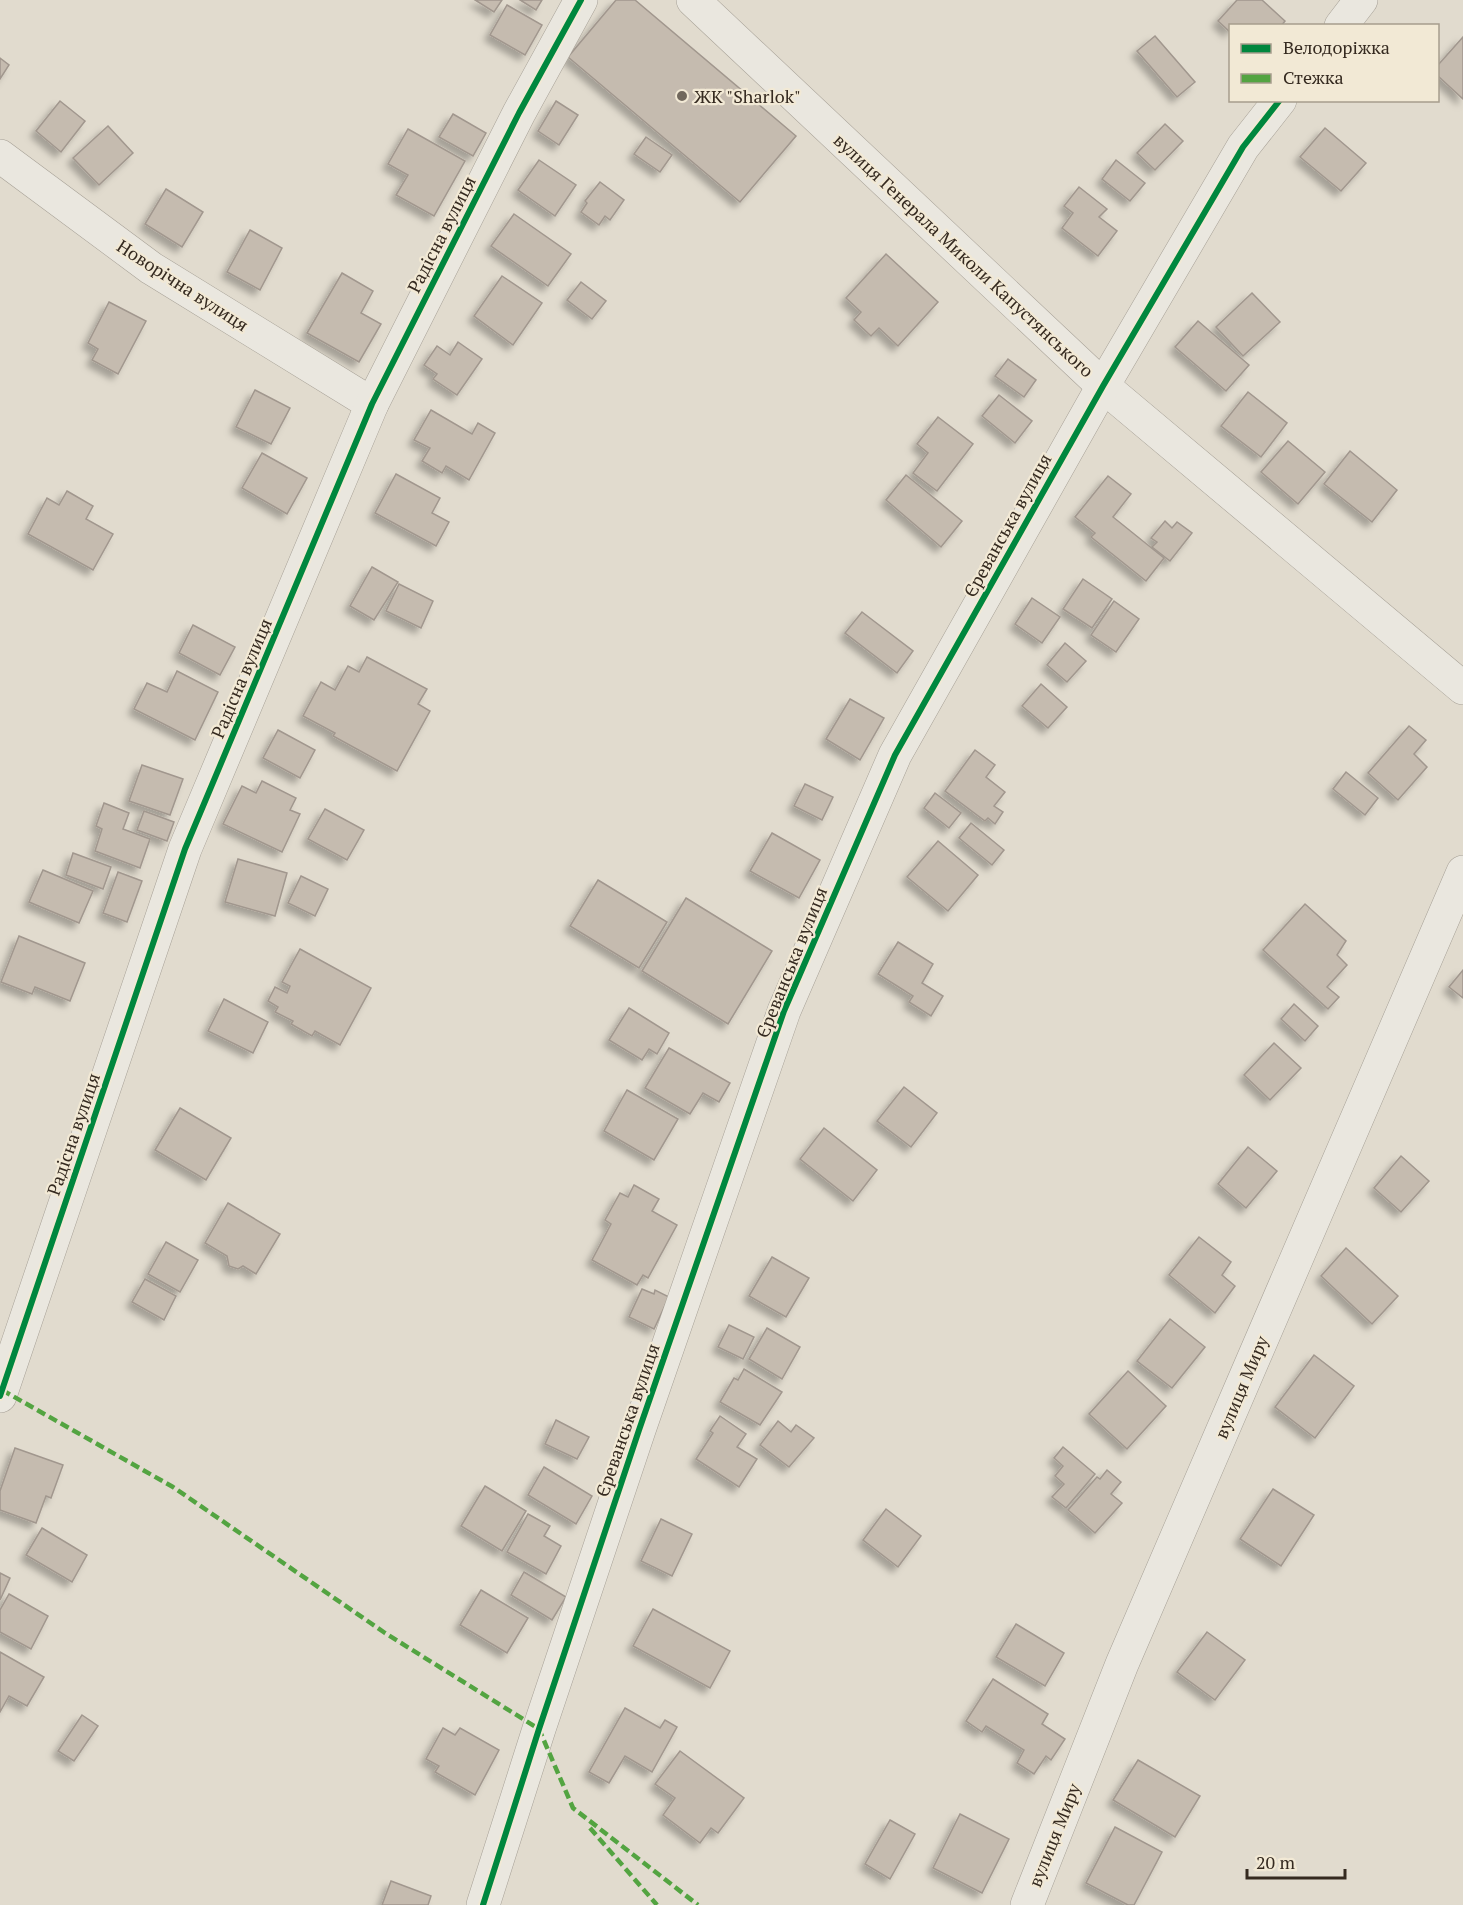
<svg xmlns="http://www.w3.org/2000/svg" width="1463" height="1905" font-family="'PT Serif',serif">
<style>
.building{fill:#c5bbaf;stroke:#a1978e;stroke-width:1.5;filter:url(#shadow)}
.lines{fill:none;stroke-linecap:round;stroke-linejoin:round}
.minor-casing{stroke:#a7a197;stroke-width:34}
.minor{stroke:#eae7df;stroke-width:33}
.quiet{stroke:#53a441;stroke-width:4.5;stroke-dasharray:9 4.5;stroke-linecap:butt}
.cycleway-casing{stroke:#f2e9d5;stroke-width:10}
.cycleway{stroke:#00873e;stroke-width:6}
.poi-dot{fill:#71685d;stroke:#f2e9d5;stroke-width:2}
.labels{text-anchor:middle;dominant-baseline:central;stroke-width:4.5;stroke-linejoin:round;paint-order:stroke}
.poi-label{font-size:18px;fill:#352a20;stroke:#f2e9d5;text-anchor:start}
.street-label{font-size:18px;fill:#352a20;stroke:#f2e9d5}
</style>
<defs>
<filter id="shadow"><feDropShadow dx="-5.5" dy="5.5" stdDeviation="3" flood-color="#0004"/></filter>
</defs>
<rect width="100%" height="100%" fill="#e1dbce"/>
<g class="building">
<polygon points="475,0 502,0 494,12"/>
<polygon points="520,0 542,0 536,10"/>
<polygon points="616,0 635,0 796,136 740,202 568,57"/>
<polygon points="1237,0 1262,0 1285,21 1281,26 1230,26 1230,32 1218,21"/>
<polygon points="507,5 542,25 525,55 490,35"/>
<polygon points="1155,36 1195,82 1177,97 1137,51"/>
<polygon points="1463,37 1463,99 1438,76 1438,65"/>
<polygon points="0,58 9,65 0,79"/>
<polygon points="60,101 85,121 61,152 36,131"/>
<polygon points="556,101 578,115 559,145 538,131"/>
<polygon points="453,114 486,133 473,156 439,137"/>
<polygon points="1165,124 1183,141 1155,170 1137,153"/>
<polygon points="108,126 133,153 99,185 73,158"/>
<polygon points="1325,128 1366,163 1341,191 1300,157"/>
<polygon points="408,129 465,161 434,216 396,195 408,175 388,164"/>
<polygon points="646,137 672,155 660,172 634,154"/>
<polygon points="539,160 576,185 555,216 518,190"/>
<polygon points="1116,160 1145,183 1130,201 1102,179"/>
<polygon points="600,182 624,200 610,220 605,216 599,225 581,212 587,203 585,201"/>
<polygon points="1079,187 1107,209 1099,217 1117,231 1098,256 1062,228 1073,213 1064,206"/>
<polygon points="166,189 203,212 182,247 145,224"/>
<polygon points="514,214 571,254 548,286 491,246"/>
<polygon points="250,230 282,248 260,290 227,272"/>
<polygon points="886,254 938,302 898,346 879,328 871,336 854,320 861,312 846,298"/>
<polygon points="342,273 373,291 361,313 381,324 359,362 307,333"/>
<polygon points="502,276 542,303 513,345 474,316"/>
<polygon points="581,282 606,301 592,319 567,300"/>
<polygon points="1252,293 1280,322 1243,356 1216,327"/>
<polygon points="109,302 146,321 118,374 92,360 98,349 88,343"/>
<polygon points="1198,321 1249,365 1226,391 1175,347"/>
<polygon points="458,342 482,359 457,395 433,379 437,374 424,365 437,346 450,355"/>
<polygon points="1008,359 1036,380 1024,397 995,376"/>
<polygon points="255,390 290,408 271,444 236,427"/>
<polygon points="1248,392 1287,423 1261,457 1221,426"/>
<polygon points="999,395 1032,421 1015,443 982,416"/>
<polygon points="431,410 472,434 478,423 495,433 469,480 446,466 442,473 422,461 430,448 414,440"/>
<polygon points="938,417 973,444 937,491 913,473 928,453 917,444"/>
<polygon points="1288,441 1325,472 1298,504 1261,472"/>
<polygon points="1350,451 1397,490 1372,522 1324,484"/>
<polygon points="262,453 307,478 287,514 242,488"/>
<polygon points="396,474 440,498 432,513 449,522 436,546 375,513"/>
<polygon points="906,475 962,521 941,547 886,500"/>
<polygon points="1108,476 1131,494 1113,517 1164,558 1146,581 1091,537 1095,533 1075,517"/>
<polygon points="67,491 93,506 86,519 113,534 93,570 28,534 47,498 59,505"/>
<polygon points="1165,521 1172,528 1177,522 1192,533 1170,561 1152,547 1157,542 1151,538"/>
<polygon points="372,567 398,582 374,620 350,606"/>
<polygon points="1083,579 1112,599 1092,628 1063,609"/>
<polygon points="399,584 433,601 421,628 386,611"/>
<polygon points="1032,598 1060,617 1042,643 1015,624"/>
<polygon points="1114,601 1139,619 1116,652 1091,635"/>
<polygon points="862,612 913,651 897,673 845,633"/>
<polygon points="193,625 235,647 220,675 179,653"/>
<polygon points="1065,643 1086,661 1067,682 1047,665"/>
<polygon points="367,657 427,689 418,704 430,711 397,771 333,736 335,733 303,716 321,682 335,690 348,666 359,672"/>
<polygon points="177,671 218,692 195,740 134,709 147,683 167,692"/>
<polygon points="1041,684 1067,707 1048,728 1022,706"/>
<polygon points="850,699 884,718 860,760 826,739"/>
<polygon points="1409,726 1426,740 1414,754 1427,767 1398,800 1368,773"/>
<polygon points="278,730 315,750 300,778 263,758"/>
<polygon points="975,750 995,765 986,777 1005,792 994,806 1003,812 995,824 988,818 985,821 945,791"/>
<polygon points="142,765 183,779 170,815 129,801"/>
<polygon points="1346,772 1378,798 1365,815 1333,789"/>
<polygon points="262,781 296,798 290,810 300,814 282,852 223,824 242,786 256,793"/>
<polygon points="805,784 833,797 822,820 794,806"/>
<polygon points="935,793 961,813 949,828 924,808"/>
<polygon points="104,803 129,813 123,829 150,839 140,868 95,851 102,829 96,826"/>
<polygon points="325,809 364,830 347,860 308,839"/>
<polygon points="144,811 174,822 167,841 137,830"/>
<polygon points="971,823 1004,850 992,865 959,838"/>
<polygon points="772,833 820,860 799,898 750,871"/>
<polygon points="938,841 978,875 948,911 907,877"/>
<polygon points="73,853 111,867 103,889 66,875"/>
<polygon points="238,859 287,873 275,916 225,902"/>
<polygon points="43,870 93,891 79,923 29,902"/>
<polygon points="118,872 142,881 127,922 103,913"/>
<polygon points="301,876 328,889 315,916 288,903"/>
<polygon points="598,880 667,922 639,968 570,926"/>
<polygon points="686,898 772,951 728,1024 642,971"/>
<polygon points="1305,904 1346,941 1337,955 1347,965 1327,987 1339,997 1328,1009 1263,950"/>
<polygon points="19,936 85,963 70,1001 35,987 32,994 1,982"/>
<polygon points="898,942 933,964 922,983 943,996 931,1016 909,1002 913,996 878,974"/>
<polygon points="300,949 371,988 340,1045 315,1031 312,1036 291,1024 293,1021 275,1012 278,1007 268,1001 275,987 287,993 290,986 282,982"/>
<polygon points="1463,970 1463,998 1449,987"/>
<polygon points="224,999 268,1022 253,1053 208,1031"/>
<polygon points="1294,1004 1318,1026 1305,1041 1281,1019"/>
<polygon points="629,1008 669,1033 657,1054 649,1049 642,1060 609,1040"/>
<polygon points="1274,1043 1301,1068 1270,1100 1244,1075"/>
<polygon points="669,1048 730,1083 719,1102 703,1093 690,1114 645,1088"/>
<polygon points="904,1087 937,1113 911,1147 877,1121"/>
<polygon points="627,1090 678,1119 654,1160 604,1131"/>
<polygon points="180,1108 231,1138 206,1180 155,1150"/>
<polygon points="824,1128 877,1170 853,1201 800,1159"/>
<polygon points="1248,1147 1277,1171 1246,1208 1218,1184"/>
<polygon points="1401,1156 1429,1181 1401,1212 1374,1188"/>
<polygon points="634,1185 659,1199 652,1211 677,1225 648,1278 643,1275 637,1285 592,1260 611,1224 605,1220 620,1193 628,1197"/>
<polygon points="228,1203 280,1234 256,1274 243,1266 238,1269 229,1266 227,1256 205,1243"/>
<polygon points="1199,1237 1231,1262 1222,1275 1235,1286 1215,1313 1169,1275"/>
<polygon points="166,1242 198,1260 180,1292 148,1274"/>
<polygon points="1346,1248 1398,1296 1372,1324 1321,1276"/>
<polygon points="772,1257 809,1278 786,1317 749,1296"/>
<polygon points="145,1279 176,1296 164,1320 132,1302"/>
<polygon points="642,1289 654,1294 655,1290 669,1297 654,1329 629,1317"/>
<polygon points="1170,1319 1205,1347 1172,1388 1137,1361"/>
<polygon points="729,1325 754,1337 743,1359 718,1347"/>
<polygon points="767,1328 800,1347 782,1379 749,1359"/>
<polygon points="1314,1355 1354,1386 1315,1438 1275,1407"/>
<polygon points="744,1369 782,1392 760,1425 720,1402 734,1378 738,1380"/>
<polygon points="1128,1371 1166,1406 1127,1449 1089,1414"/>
<polygon points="720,1416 746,1434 737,1447 757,1459 739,1487 696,1459 713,1433 710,1431"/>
<polygon points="556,1420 589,1437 577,1459 545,1444"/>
<polygon points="778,1421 791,1432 796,1425 814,1438 789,1467 760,1445"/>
<polygon points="1063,1447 1095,1474 1066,1508 1052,1497 1064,1484 1055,1476 1063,1466 1054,1458"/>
<polygon points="15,1448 63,1465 51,1498 46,1496 36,1523 0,1510 0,1491"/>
<polygon points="544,1467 592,1496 576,1524 528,1495"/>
<polygon points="1107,1470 1121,1482 1111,1494 1122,1503 1095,1533 1068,1510 1097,1477 1100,1479"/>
<polygon points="485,1486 526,1511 502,1551 461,1526"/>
<polygon points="1273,1489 1314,1515 1281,1566 1240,1539"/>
<polygon points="886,1509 921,1536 898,1567 863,1540"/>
<polygon points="528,1514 550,1526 544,1536 561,1546 546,1574 507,1552"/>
<polygon points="661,1519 692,1534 672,1576 641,1561"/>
<polygon points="42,1528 87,1555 72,1582 26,1555"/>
<polygon points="524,1572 566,1597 552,1620 511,1595"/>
<polygon points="0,1573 10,1578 0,1600"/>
<polygon points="481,1590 528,1618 507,1653 460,1625"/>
<polygon points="9,1594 48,1616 31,1649 0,1632 0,1610"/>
<polygon points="653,1609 730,1651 710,1688 633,1646"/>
<polygon points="1016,1624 1064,1653 1045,1686 996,1657"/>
<polygon points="1207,1632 1245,1660 1215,1700 1177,1672"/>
<polygon points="0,1652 44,1677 27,1706 9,1696 0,1712"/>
<polygon points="993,1679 1048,1714 1042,1724 1065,1739 1051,1760 1046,1756 1034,1774 1017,1763 1024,1750 986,1726 982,1732 966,1721"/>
<polygon points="625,1708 660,1728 665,1720 677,1727 652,1772 625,1756 609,1783 589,1772"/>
<polygon points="82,1715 98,1726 74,1761 58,1751"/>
<polygon points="443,1728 455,1735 460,1728 499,1750 475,1795 435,1772 439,1766 426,1759"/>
<polygon points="680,1751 744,1798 718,1833 711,1828 700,1843 663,1815 675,1798 655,1784"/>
<polygon points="1138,1760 1200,1796 1175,1837 1113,1800"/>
<polygon points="960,1814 1009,1839 982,1893 933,1868"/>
<polygon points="890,1820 915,1834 890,1879 865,1864"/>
<polygon points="1115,1827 1162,1852 1134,1905 1128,1905 1086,1883"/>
<polygon points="391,1881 431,1896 428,1905 382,1905"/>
</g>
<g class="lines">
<defs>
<g id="minor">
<polyline points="693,0 1103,386 1463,688"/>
<polyline points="1341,26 1361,0"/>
<polyline points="0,156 151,268 372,404"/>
<polyline points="0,1396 185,849 372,404 519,113 581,0"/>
<polyline points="483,1905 539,1729 639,1430 784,1011 895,755 1103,386 1243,147 1280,100"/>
<polyline points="1027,1905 1122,1664 1463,872"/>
</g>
</defs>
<use href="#minor" class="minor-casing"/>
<use href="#minor" class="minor"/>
<g class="quiet">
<polyline points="2,1390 173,1487 385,1633 539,1729 573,1808 698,1905"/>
<polyline points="590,1828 657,1905"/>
</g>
<defs>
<g id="cycleway">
<polyline points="0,1396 185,849 372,404 519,113 581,0"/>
<polyline points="483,1905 539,1729 639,1430 784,1011 895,755 1103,386 1243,147 1280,100"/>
</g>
</defs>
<use href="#cycleway" class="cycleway-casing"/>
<use href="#cycleway" class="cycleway"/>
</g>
<circle class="poi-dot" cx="682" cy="96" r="6"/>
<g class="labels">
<g class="poi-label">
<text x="694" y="96">ЖК "Sharlok"</text>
</g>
<g class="street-label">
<text transform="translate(441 234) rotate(-63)">Радісна вулиця</text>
<text transform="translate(964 255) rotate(43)">вулиця Генерала Миколи Капустянського</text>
<text transform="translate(183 285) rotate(33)">Новорічна вулиця</text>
<text transform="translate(1007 525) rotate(-61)">Єреванська вулиця</text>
<text transform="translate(241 678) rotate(-67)">Радісна вулиця</text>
<text transform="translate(791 962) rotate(-68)">Єреванська вулиця</text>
<text transform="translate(73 1134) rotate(-71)">Радісна вулиця</text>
<text transform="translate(1241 1387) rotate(-67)">вулиця Миру</text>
<text transform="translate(627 1420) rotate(-71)">Єреванська вулиця</text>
<text transform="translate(1054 1835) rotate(-68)">вулиця Миру</text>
</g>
</g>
<rect x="1229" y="24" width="210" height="78" fill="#f2e9d5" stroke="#a69d8d" stroke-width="1.5"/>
<rect x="1241" y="44" width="30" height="9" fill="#00873e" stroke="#a69d8d" stroke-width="1.5"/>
<text x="1283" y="54" font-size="18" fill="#352a20">Велодоріжка</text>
<rect x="1241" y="74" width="30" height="9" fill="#53a441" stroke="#a69d8d" stroke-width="1.5"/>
<text x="1283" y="84" font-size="18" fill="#352a20">Стежка</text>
<path d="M1247 1869v9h98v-9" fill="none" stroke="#352a20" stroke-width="3"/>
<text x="1256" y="1869" font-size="18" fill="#352a20" stroke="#f2e9d5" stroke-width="4.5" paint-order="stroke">20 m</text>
</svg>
